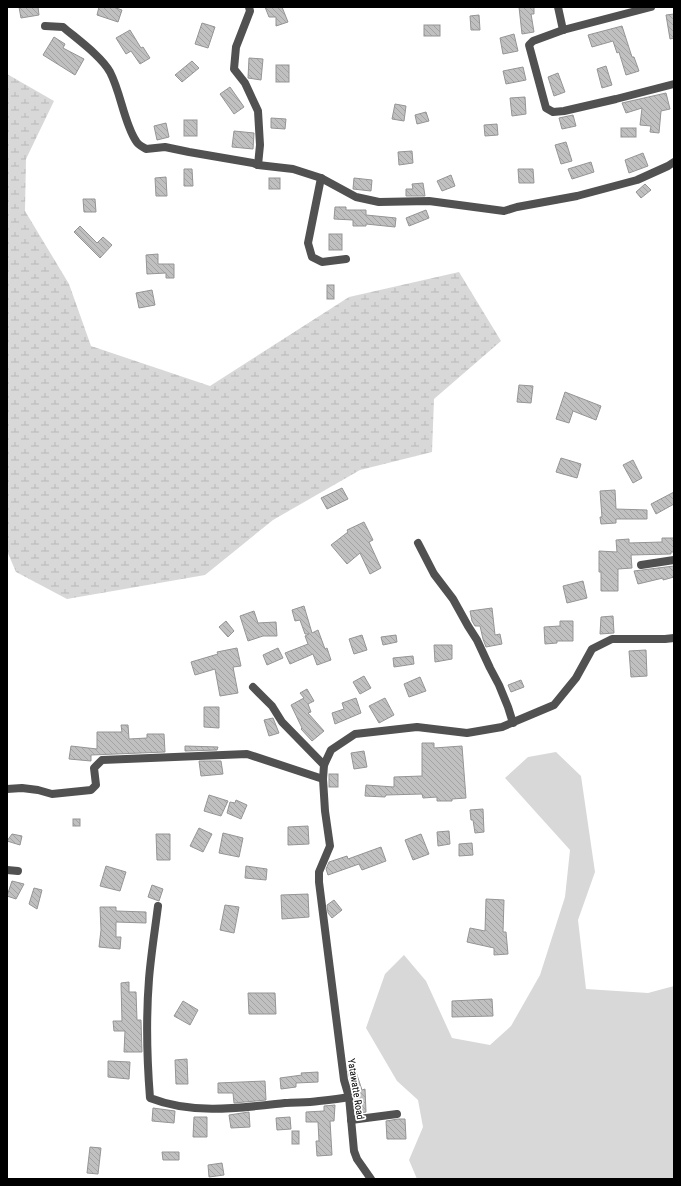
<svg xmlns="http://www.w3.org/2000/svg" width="681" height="1186" font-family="'Roboto Condensed',sans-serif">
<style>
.grass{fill:#d8d8d8}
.wetland{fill:url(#wetland-marsh)}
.building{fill:url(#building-back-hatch);stroke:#959595}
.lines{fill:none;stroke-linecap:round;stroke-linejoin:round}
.street{stroke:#515151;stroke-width:8}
.labels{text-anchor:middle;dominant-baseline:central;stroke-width:3.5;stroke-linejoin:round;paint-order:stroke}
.street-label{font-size:10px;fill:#000;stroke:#fff}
</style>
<defs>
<pattern id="wetland-marsh" width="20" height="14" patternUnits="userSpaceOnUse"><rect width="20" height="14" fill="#d8d8d8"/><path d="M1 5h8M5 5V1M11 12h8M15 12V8" fill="none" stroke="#b8b8b8"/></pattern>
<pattern id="building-back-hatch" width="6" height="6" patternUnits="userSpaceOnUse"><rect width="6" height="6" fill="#c0c0c0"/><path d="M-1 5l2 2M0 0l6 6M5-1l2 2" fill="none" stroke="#a3a3a3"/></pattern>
</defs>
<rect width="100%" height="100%" fill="#fff"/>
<polygon class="grass" points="556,752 581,776 595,872 578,920 586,989 648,993 674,986 674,1179 417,1179 409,1160 423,1127 418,1100 397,1081 366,1028 385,974 404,955 426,981 452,1038 490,1045 511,1026 540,975 565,897 570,850 505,778 528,757"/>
<polygon class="wetland" points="7,74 54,101 26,159 25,211 69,284 91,346 210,386 349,297 459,272 501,341 434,399 432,452 360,470 273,520 205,575 67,599 16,572 7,551"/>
<g class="building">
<polygon points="19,7 38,7 39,15 21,18"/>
<polygon points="99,7 113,7 122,10 118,22 97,15"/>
<polygon points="265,7 282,7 288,22 276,26 276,17 269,17"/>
<polygon points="519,7 534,7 534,14 531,14 534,32 522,34"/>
<polygon points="674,14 674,38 670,39 666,15"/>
<polygon points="479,15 480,30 471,30 470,16"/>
<polygon points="202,23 215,27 208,48 195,44"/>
<rect x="424" y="25" width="16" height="11"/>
<polygon points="622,26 632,57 634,57 639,71 626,75 619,52 617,53 613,41 592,47 588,35"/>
<polygon points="130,30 141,48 143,47 150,58 140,64 131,51 126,54 116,38"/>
<polygon points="514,34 518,51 503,54 500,38"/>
<polygon points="54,37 65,44 63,48 84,59 75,75 43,55"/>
<polygon points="249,58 263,59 261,80 248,78"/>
<polygon points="192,61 199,68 182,82 175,75"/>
<rect x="276" y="65" width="13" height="17"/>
<polygon points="606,66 612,85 602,88 597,69"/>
<polygon points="523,67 526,80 506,84 503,71"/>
<polygon points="558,73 565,92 554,96 548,77"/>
<polygon points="230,87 244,107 234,114 220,94"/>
<polygon points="666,93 670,109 661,111 659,133 650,132 651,126 640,125 642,108 626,113 622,103"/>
<polygon points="525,97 526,114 512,116 510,98"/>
<polygon points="395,104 406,106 404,121 392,119"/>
<polygon points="426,112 429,121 417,124 415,115"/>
<polygon points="573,115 576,126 562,129 559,118"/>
<polygon points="271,118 286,119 285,129 271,128"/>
<rect x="184" y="120" width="13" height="16"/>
<polygon points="166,123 169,137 157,140 154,126"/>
<polygon points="497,124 498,135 485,136 484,125"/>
<rect x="621" y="128" width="15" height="9"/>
<polygon points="234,131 254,133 253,149 232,147"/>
<polygon points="566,142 572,161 561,164 555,145"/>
<polygon points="412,151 413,163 399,165 398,152"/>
<polygon points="643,153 648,166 629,173 625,160"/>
<polygon points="591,162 594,172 572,179 568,169"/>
<polygon points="184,169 192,169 193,186 184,186"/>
<polygon points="518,169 533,169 534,183 519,183"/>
<polygon points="451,175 455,186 442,191 437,181"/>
<polygon points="166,177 167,196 156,196 155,178"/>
<rect x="269" y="178" width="11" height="11"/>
<polygon points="354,178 372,180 371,191 353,189"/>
<polygon points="423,183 425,196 406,196 406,189 413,189 412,184"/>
<polygon points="645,184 651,190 641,198 636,192"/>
<polygon points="83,199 95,199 96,212 84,212"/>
<polygon points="335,207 346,207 346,210 366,210 366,215 396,218 395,227 366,224 366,226 353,226 353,220 334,219"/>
<polygon points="426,210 429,218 409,226 406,218"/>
<polygon points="80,226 97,243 103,237 112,245 100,258 74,232"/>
<rect x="329" y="234" width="13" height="16"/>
<polygon points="158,254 158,264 174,264 174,278 166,278 166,273 147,274 146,255"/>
<rect x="327" y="285" width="7" height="14"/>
<polygon points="152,290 155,305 139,308 136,293"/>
<polygon points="519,385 533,386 531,403 517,402"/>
<polygon points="565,392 601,406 596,420 573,411 569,423 556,419"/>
<polygon points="561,458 581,464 577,478 556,472"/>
<polygon points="633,460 642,478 633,483 623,465"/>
<polygon points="342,488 348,499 327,509 321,498"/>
<polygon points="615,490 616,509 647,510 647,519 616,519 616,523 601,524 600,517 602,517 600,491"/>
<polygon points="674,492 674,504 656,514 651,504"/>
<polygon points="364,522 373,540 369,542 381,568 370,574 360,553 347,564 331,545 348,532 347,530"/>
<polygon points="662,538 674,538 674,552 671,552 671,554 631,555 632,568 618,569 618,591 601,591 601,572 599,572 599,551 617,552 616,540 629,539 629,543 662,542"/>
<polygon points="674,566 674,577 663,580 663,578 638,584 634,571"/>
<polygon points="583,581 587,598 567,603 563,586"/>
<polygon points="304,606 312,633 318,630 325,649 327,648 331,660 317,665 313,654 290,664 285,653 308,644 305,636 309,634 305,634 300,620 295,621 292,610"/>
<polygon points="492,608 495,635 500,634 502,644 486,647 483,639 480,626 475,626 472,621 470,611"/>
<polygon points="254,611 258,623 276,622 277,636 263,636 248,641 240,616"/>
<polygon points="613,616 614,633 600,634 601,617"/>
<polygon points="226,621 234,631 228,637 219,627"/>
<polygon points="560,621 573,621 573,641 557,641 557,643 545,644 544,627 560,626"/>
<polygon points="362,635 367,650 354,654 349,639"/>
<polygon points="396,635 397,642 383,645 381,637"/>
<polygon points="434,645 452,645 452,659 435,662"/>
<polygon points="237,648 241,666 233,667 238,693 220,696 215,669 195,675 191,662 218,654 217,652"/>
<polygon points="278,648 283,658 267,665 263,655"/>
<polygon points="646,650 647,676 631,677 629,651"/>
<polygon points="413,656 414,664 394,667 393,658"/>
<polygon points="364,676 371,688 360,694 353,682"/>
<polygon points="420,677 426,691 409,697 404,684"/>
<polygon points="521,680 524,687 511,692 508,685"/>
<polygon points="307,689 314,701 308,704 311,712 308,713 324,731 312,741 301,729 302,728 291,705 304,698 300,693"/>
<polygon points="356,698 361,713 335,724 332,713 344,709 342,703"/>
<polygon points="385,698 394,715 379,723 369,706"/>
<polygon points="204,707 219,707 219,728 204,727"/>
<polygon points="273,718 279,733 269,736 264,720"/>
<polygon points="121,725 128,725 129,739 147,738 147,734 164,734 165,752 91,755 91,761 69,759 71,746 97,749 97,732 122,732"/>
<polygon points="422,743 434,743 434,748 462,746 466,798 452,799 452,801 437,801 437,797 423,798 422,794 386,795 385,797 365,796 366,785 394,787 394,777 422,776"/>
<polygon points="185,746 218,747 217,750 185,751"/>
<polygon points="364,751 367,767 354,769 351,753"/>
<polygon points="199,761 221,761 223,774 201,776"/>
<rect x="329" y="774" width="9" height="13"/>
<polygon points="209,795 228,801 221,816 204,811"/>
<polygon points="236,800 247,805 241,819 227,813 230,802 235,803"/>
<polygon points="483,809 484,832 475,833 473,820 471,820 470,810"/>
<rect x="73" y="819" width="7" height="7"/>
<polygon points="308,826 309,844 288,845 288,827"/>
<polygon points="199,828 212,834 203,852 190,846"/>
<polygon points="449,831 450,844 438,846 437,832"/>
<polygon points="223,833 243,838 239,857 219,853"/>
<polygon points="12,834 22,836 20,845 7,841"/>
<polygon points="156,834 170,834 170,860 157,860"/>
<polygon points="421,834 429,854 413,860 405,840"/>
<polygon points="472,843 473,855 459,856 459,844"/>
<polygon points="381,847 386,861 362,870 359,864 328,875 326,869 329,862 347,856 348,859"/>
<polygon points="106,866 126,872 120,891 100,886"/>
<polygon points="246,866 267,869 266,880 245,878"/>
<polygon points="12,881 24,884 16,899 7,896"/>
<polygon points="152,885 163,889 159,901 148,897"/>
<polygon points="34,888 42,890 37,909 29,904"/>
<polygon points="308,894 309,917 282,919 281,895"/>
<polygon points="486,899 504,900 503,932 506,932 508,954 494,955 494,948 467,942 470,928 485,931"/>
<polygon points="334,900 342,910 332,918 328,913 327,905"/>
<polygon points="225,905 239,907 234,933 220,930"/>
<polygon points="100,907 116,907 116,911 146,912 146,923 116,922 116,937 121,937 120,949 99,947 101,930"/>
<polygon points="129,982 129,992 136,992 137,1020 141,1020 142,1052 124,1052 125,1031 114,1031 113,1021 122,1021 121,983"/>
<polygon points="248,993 275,993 276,1014 249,1014"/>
<polygon points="492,999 493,1016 452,1017 452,1001"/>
<polygon points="183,1001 198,1010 190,1025 174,1016"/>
<polygon points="187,1059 188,1084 176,1084 175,1060"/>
<polygon points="108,1061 130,1062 129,1079 108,1077"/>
<polygon points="355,1069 362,1090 365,1089 366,1112 356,1114 354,1096 348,1071"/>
<polygon points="318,1072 318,1082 296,1083 296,1087 281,1089 280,1078 302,1075 301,1073"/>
<polygon points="265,1081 266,1100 234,1103 233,1093 218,1093 218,1083"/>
<polygon points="335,1105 334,1121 330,1121 332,1155 317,1156 316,1141 319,1141 318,1122 306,1122 306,1112 324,1111 324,1106"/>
<polygon points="153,1108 175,1111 174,1123 152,1121"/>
<polygon points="249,1112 250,1127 231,1128 229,1115"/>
<polygon points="194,1117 207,1117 207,1137 193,1137"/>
<polygon points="290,1117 291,1129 277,1130 276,1118"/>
<polygon points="398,1119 405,1119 406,1139 387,1139 386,1121"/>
<rect x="292" y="1131" width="7" height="13"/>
<polygon points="90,1147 101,1148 98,1174 87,1173"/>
<polygon points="162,1152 179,1152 179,1160 163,1160"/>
<polygon points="222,1163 224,1175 209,1177 208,1165"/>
</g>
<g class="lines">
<g class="street">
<polyline points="249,7 250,11 236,47 234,69 245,83 258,111 260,145 258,165"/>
<polyline points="558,7 563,30"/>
<polyline points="651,7 563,30 533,41 529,45 546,108 553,112 564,111 616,99 674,84"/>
<path d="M45,26l18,1c14,12 38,29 47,45 11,21 14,51 26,69 2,4 7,6 10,8l19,-2 24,5 64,11 5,2 35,4 28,9 35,19 23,5 50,-1 75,10 13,-4 60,-11 60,-16 31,-14 6,-4"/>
<polyline points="321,178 308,243 312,257 322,262 346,259"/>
<polyline points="418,543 434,574 453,599 468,626 477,640 490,668 499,685 508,707 513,723"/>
<polyline points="641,565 674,560"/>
<polyline points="253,687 272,706 282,722 324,765"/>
<polyline points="7,789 22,788 38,790 52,794 91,790 96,785 94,768 102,760 247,754 323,779"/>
<polyline points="7,870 18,871"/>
<path d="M158,906c-3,24 -7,48 -9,73 -3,38 -2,81 1,119 43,17 90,10 135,5 11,-1 22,0 34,-2 10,-1 20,-2 30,-4"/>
<polyline points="351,1120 397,1114"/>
<polyline points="371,1179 357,1159 354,1151 349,1097 344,1080 319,882 319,872 330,846 325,811 323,779 324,765 331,750 355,734 417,727 467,733 502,727 554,705 576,678 592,649 612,639 665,639 674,638"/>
</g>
</g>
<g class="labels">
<g class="street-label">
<text transform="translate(356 1089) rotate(81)">Yatawatte Road</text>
</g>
</g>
<rect width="681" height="1186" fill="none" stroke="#000000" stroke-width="16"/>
</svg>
